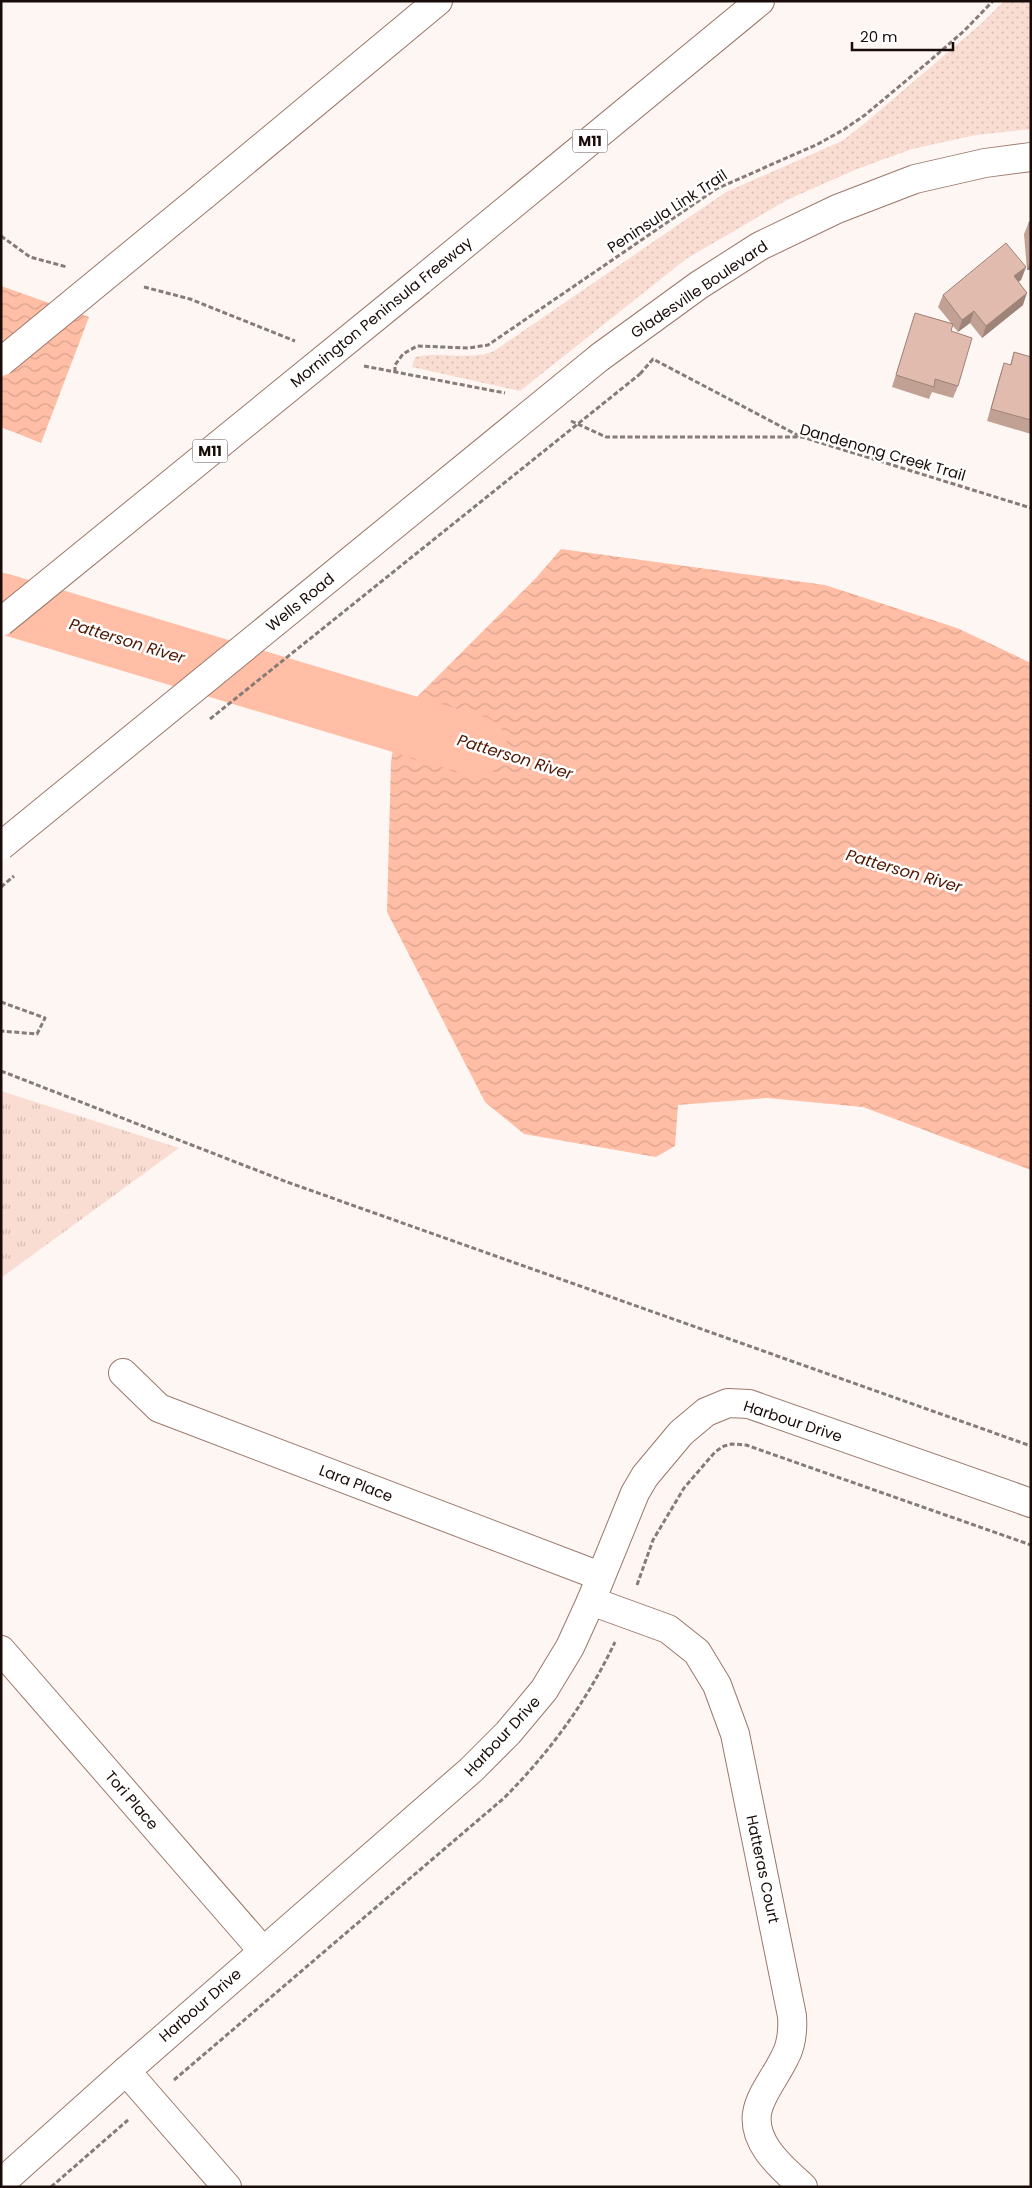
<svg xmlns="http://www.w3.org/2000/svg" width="1032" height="2188" font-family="Poppins,sans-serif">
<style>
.grass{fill:url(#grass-dots)}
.park{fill:url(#park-tufts)}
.water{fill:url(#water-waves)}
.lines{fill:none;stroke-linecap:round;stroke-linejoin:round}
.river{stroke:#ffbea5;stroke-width:60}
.street-casing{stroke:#9b786a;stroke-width:30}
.secondary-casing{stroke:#9b786a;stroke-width:30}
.highway-casing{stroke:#9b786a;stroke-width:30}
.path{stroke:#867b77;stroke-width:3;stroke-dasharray:5 2.5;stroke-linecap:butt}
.street{stroke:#fff;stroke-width:28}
.secondary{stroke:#fff;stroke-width:28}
.highway{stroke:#fff;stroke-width:28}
.secondary-bridge-casing{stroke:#9b786a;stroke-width:30;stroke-linecap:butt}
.highway-bridge-casing{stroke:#9b786a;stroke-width:30;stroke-linecap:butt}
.path-bridge{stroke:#867b77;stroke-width:3;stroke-dasharray:5 2.5;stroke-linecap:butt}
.secondary-bridge{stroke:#fff;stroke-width:28}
.highway-bridge{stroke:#fff;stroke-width:28}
.wall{fill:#c2a195}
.shaded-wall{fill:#9e8379}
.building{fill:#e1bbad;stroke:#9e8379}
.labels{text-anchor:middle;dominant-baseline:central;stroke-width:5;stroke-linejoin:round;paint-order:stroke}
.shield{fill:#fff;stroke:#5e5552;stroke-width:1}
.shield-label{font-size:14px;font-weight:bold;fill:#190c08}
.street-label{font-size:15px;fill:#190c08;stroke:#fff}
.water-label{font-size:16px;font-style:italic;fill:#4f1700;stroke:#fff}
</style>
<defs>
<pattern id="grass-dots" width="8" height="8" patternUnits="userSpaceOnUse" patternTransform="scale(1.25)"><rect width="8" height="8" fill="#faddd2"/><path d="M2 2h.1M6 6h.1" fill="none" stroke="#d6bcb3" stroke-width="1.8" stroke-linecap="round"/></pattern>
<pattern id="park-tufts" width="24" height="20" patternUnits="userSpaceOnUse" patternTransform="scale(1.25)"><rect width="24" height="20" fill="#faddd2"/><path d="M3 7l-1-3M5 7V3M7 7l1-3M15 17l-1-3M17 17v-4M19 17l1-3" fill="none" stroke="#d6bcb3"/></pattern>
<pattern id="water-waves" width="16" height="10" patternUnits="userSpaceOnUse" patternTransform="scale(1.25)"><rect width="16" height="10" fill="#ffbea5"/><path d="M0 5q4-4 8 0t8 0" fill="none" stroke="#daa28d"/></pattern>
</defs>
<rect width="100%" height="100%" fill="#fef6f3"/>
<path class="grass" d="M1004,1h27v128l-55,6 -64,14 -55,20 -70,31 -101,59 -166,132 -108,-24 3,-10c25,-6 56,4 79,-6l232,-159 116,-51 22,-17 118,-101z"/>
<polygon class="park" points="1,1091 179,1148 1,1278"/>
<g class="water">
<polygon points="1,286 89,317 41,443 1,427"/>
<polygon points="561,549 825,585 957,628 1031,663 1031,1170 863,1107 767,1098 678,1105 675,1146 656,1157 524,1134 485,1102 387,912 391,762 398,716 535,579"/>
</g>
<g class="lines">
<polyline class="river" points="1,603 477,746"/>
<defs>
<g id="street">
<polyline points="123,1373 159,1408 600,1576"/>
<path d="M591,1601l77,28 29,23 20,33 18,49 57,282c1,15 0,28 -7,41 -17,35 -44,55 -17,94 10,14 23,25 35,36"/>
<polyline points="1,1650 263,1951"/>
<polyline points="126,2071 227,2187"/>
<polyline points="1,2183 126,2071 471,1770 508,1733 544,1690 570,1647 591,1601 635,1493 645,1476 681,1433 706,1412 728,1403 749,1404 1031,1503"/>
</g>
<polyline id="secondary" points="600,357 699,285 760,246 837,209 915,179 985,163 1031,157"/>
<g id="highway">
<polyline points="203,196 438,1"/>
<polyline points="420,281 760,1"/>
</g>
</defs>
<use href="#street" class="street-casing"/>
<use href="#secondary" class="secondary-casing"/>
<use href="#highway" class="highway-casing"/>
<g class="path">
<polyline points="1,236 30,257 67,267"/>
<polyline points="144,287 190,299 295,341"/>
<polyline points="364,366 505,393"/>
<polyline points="395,372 395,365 403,354 417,346 468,348 488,345 716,189 818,144 843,130 865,115 926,64 964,31 993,1"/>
<polyline points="640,374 653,359 801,437"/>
<polyline points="571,421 606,437 802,437 1031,508"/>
<polyline points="1,1002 45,1018 37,1034 1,1031"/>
<polyline points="1,1071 287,1182 1031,1446"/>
<polyline points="637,1585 653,1540 684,1488 715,1452 724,1446 732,1444 746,1445 1031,1545"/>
<path d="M174,2080l330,-282c46,-46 83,-97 111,-156"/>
<polyline points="51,2187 128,2120"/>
</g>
<use href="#street" class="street"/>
<use href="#secondary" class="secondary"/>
<use href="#highway" class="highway"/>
<defs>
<polyline id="secondary-bridge" points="1,846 600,357"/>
<g id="highway-bridge">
<polyline points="1,362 203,196"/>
<polyline points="1,622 420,281"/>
</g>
</defs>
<use href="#secondary-bridge" class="secondary-bridge-casing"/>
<use href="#highway-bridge" class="highway-bridge-casing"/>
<g class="path-bridge">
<polyline points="210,719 640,374"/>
<polyline points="1,887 14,876"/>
</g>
<use href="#secondary-bridge" class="secondary-bridge"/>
<use href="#highway-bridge" class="highway-bridge"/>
</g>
<g class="wall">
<polygon points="1029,222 1031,222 1031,270 1027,270 1024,234"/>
<polygon points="1026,267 1021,280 1018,282 1023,305 982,338 970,323 958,332 952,325 951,331 958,386 953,398 932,392 929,399 892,387 915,313 951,323 938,307 943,295"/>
<polygon points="1014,352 1031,357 1031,434 987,421 1000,375 1004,363 1010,365"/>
</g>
<g class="shaded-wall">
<polygon points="1031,260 1031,270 1027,270"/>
<polygon points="1026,267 1021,280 1010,288 1014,276"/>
<polygon points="1027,293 1023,305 982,338 986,326"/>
<polygon points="974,311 970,323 958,332 962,320"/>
</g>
<g class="building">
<polygon points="1029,222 1031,222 1031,250"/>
<polygon points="1006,243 1026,267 1014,276 1027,293 986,326 974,311 962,320 943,295"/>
<polygon points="915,313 953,324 951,331 972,338 958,386 935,379 934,387 896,375"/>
<polygon points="1014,352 1031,357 1031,420 991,409 1004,363 1011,365"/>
</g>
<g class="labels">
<g class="shield">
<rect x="572.5" y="129.5" width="35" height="23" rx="4"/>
<rect x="192.5" y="439.5" width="35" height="23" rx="4"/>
</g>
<g class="shield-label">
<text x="590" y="141">M11</text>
<text x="210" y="451">M11</text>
</g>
<g class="street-label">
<text transform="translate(667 211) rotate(-33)">Peninsula Link Trail</text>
<text transform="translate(699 289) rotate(-34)">Gladesville Boulevard</text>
<text transform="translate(381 312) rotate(-39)">Mornington Peninsula Freeway</text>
<text transform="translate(883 452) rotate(16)">Dandenong Creek Trail</text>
<text transform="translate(300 602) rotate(-39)">Wells Road</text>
<text transform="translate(793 1421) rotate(18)">Harbour Drive</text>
<text transform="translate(356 1483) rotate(21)">Lara Place</text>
<text transform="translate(502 1736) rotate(-47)">Harbour Drive</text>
<text transform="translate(132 1800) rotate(49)">Tori Place</text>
<text transform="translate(763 1869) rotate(78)">Hatteras Court</text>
<text transform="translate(200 2005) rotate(-41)">Harbour Drive</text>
</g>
<g class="water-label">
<text transform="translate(127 641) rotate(17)">Patterson River</text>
<text transform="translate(515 757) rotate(17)">Patterson River</text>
<text transform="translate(904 871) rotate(16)">Patterson River</text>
</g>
</g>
<rect width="1032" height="2188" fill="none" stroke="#190c08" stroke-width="5"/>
<path d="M852 42v8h101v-8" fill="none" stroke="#190c08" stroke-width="2.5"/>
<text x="860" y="42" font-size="15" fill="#190c08" stroke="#ffffff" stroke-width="4" paint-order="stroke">20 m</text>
</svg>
